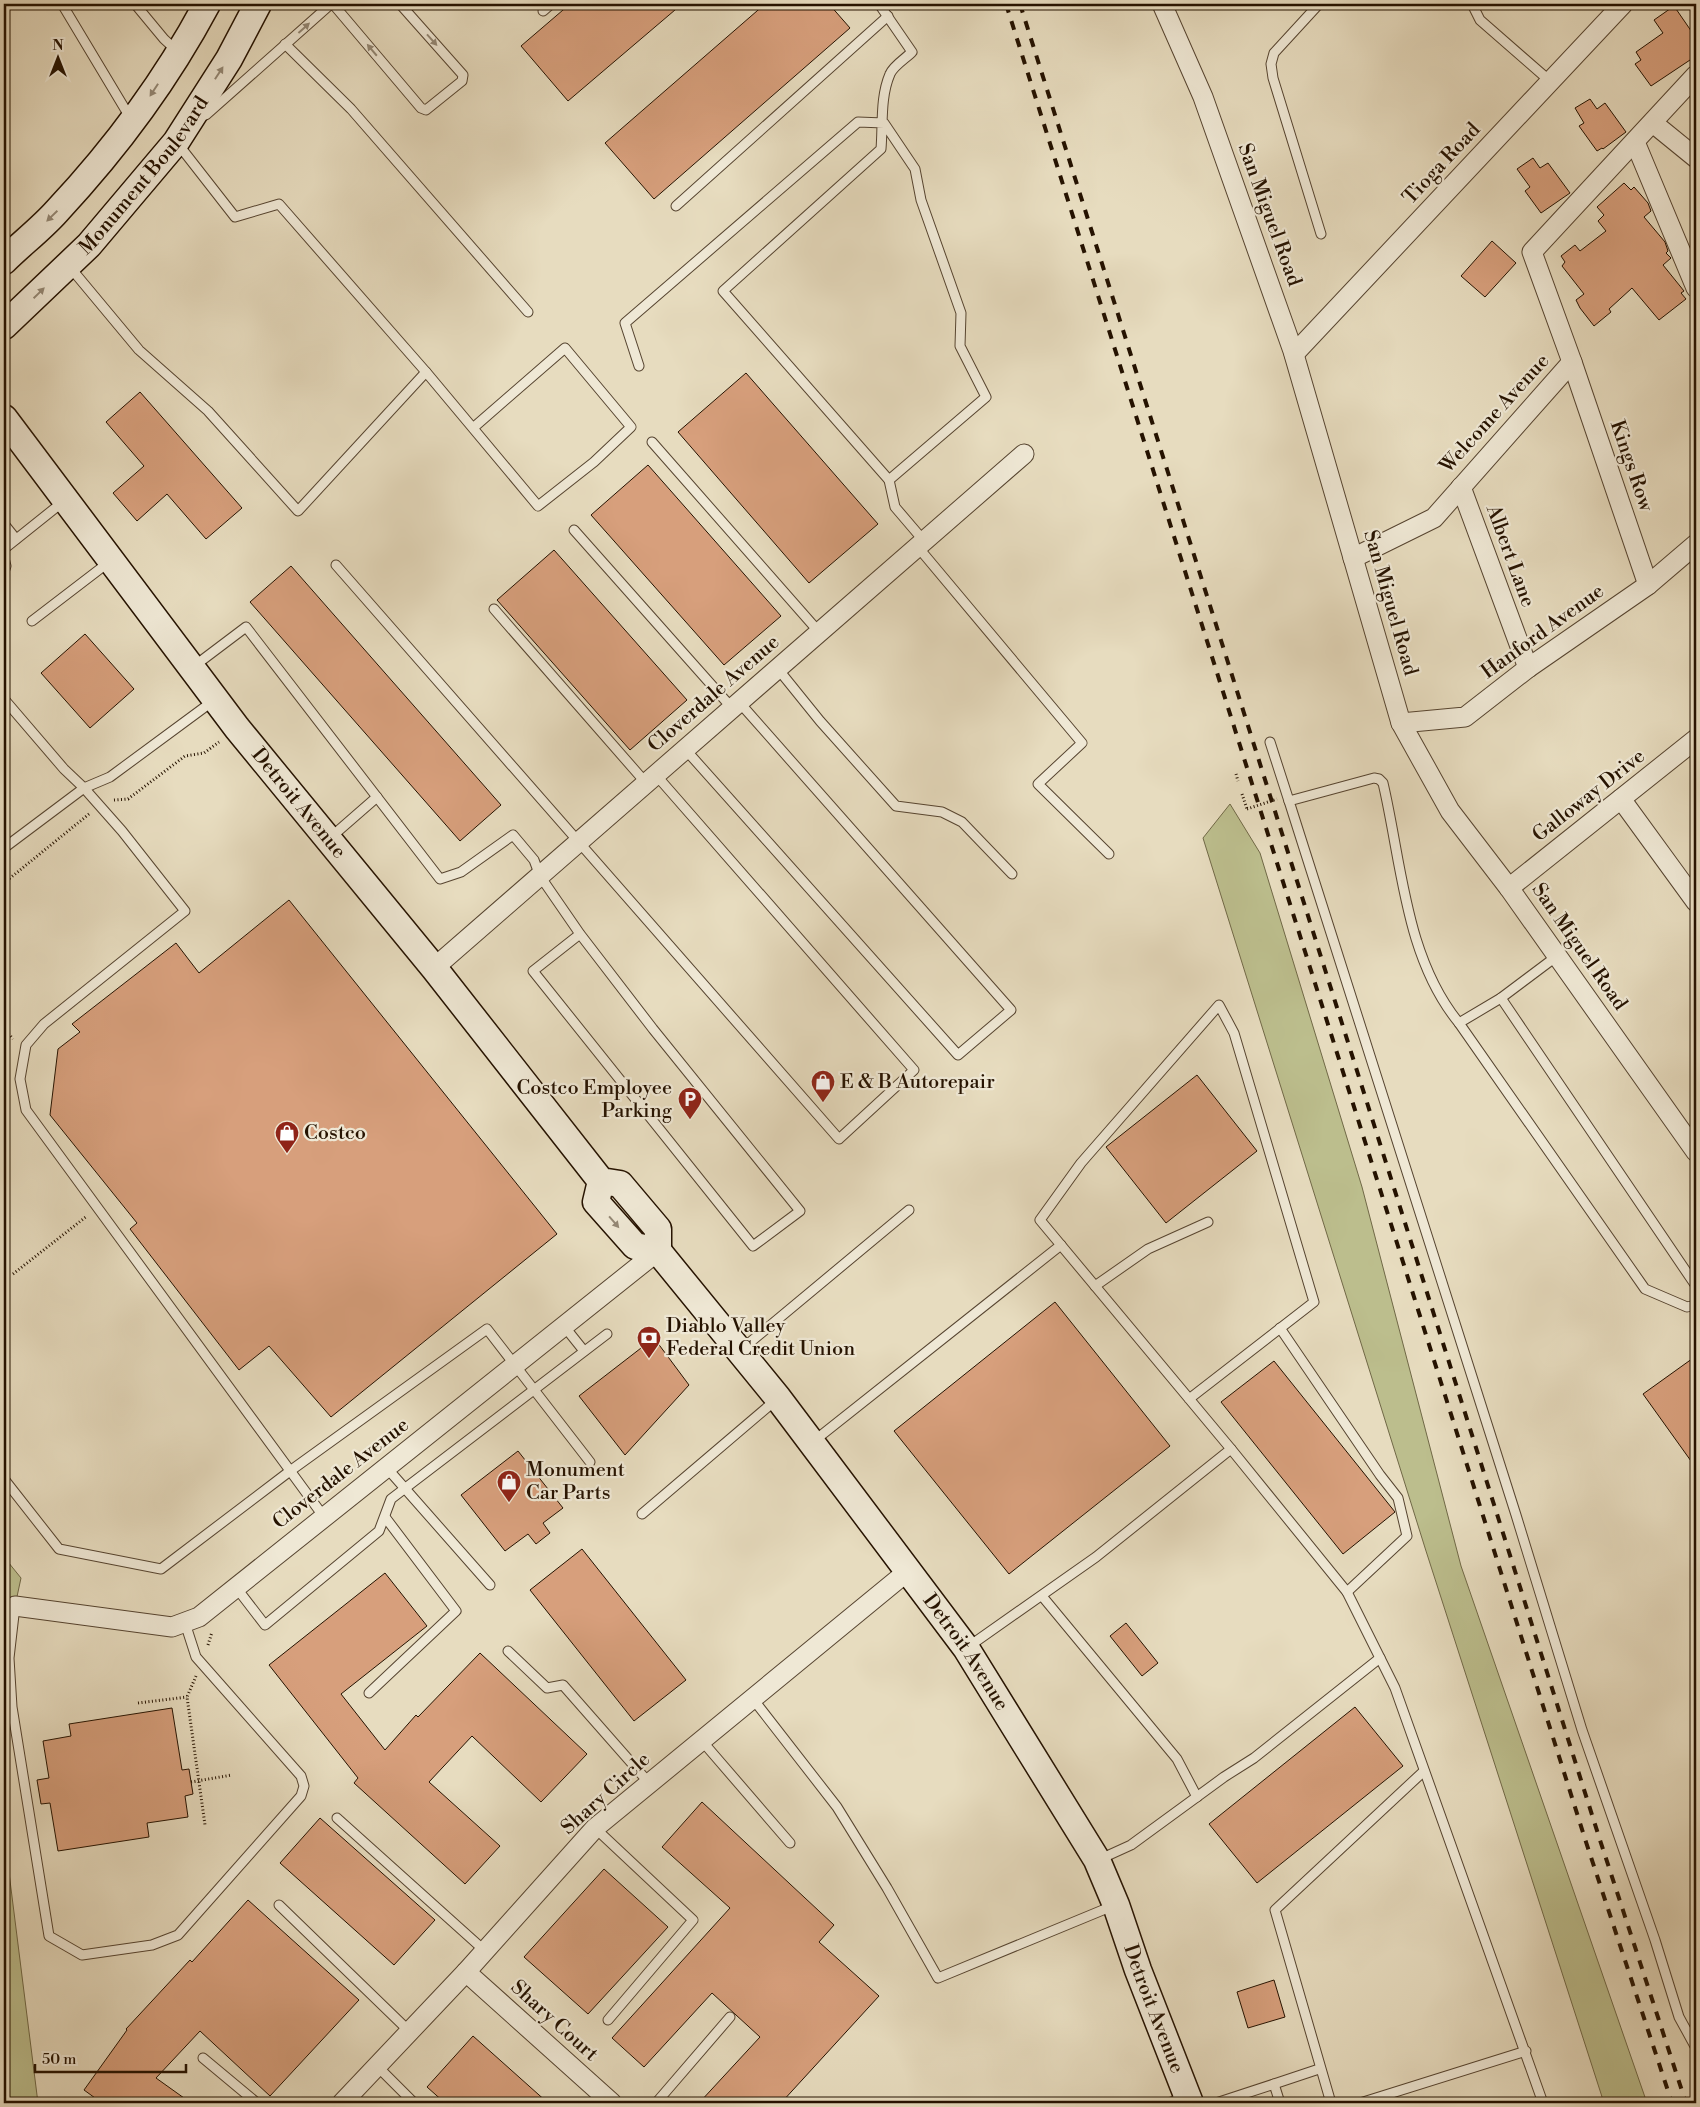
<svg xmlns="http://www.w3.org/2000/svg" width="1700" height="2107" font-family="'Libre Bodoni',serif">
<style>
.green{fill:#bcbe8d;stroke:#706846}
.building{fill:#d79f7c;stroke:#251200}
.lines{fill:none;stroke-linecap:round;stroke-linejoin:round}
.lane-casing{stroke:#564430;stroke-width:11}
.street-casing{stroke:#564430;stroke-width:21}
.secondary-casing{stroke:#251200;stroke-width:29}
.path{stroke:#251200;stroke-width:3;stroke-dasharray:1 2.5;stroke-linecap:butt}
.lane{stroke:#efe8d5;stroke-width:9}
.street{stroke:#efe8d5;stroke-width:19}
.secondary{stroke:#efe8d5;stroke-width:26}
.rail{stroke:#251200;stroke-width:4;stroke-dasharray:9 9;stroke-linecap:butt}
.path-bridge{stroke:#251200;stroke-width:3;stroke-dasharray:1 2.5;stroke-linecap:butt}
.oneway{fill:#948875}
.labels{text-anchor:middle;dominant-baseline:central;stroke-width:4.5;stroke-linejoin:round;paint-order:stroke}
.street-label{font-size:20px;fill:#251200;stroke:#efe8d5}
.poi-label{font-size:20px;fill:#251200;stroke:#efe8d5;text-anchor:start}
</style>
<rect width="100%" height="100%" fill="#e7dcbf"/>
<filter id="stains"><feTurbulence type="fractalNoise" baseFrequency=".004" numOctaves="4"/><feColorMatrix values="0 0 0 0 .2 0 0 0 0 .09 0 0 0 0 .02 0 0 0 .5 -.17"/></filter>
<radialGradient id="worn" r=".72"><stop offset=".6" stop-color="#630" stop-opacity="0"/><stop offset="1" stop-color="#630" stop-opacity=".3"/></radialGradient>
<g class="green">
<polygon points="1230,804 1260,853 1362,1187 1461,1566 1647,2103 1604,2103 1426,1551 1203,838"/>
<polygon points="4,1557 21,1578 15,1606 4,1610"/>
<polygon points="4,1833 38,2103 4,2103"/>
</g>
<g class="building">
<polygon points="570,4 682,4 568,101 521,46"/>
<polygon points="765,4 829,4 850,28 654,199 605,143"/>
<polygon points="1674,6 1696,38 1696,56 1651,86 1635,64 1641,60 1636,52 1663,33 1654,20"/>
<polygon points="1590,99 1597,109 1605,103 1626,132 1603,149 1602,148 1597,151 1579,126 1584,123 1575,108"/>
<polygon points="1533,158 1540,168 1548,163 1570,193 1541,213 1525,191 1530,187 1517,169"/>
<polygon points="1624,183 1631,190 1634,187 1648,203 1651,211 1644,217 1665,242 1668,251 1666,253 1671,258 1663,265 1684,291 1681,293 1686,299 1659,320 1632,288 1609,309 1611,312 1594,326 1580,308 1576,300 1584,294 1562,266 1565,262 1561,256 1575,245 1580,251 1606,231 1598,221 1604,215 1597,207"/>
<polygon points="1492,241 1516,263 1485,297 1461,276"/>
<polygon points="746,373 878,524 809,583 678,432"/>
<polygon points="140,392 242,508 206,539 167,494 137,521 113,493 144,466 106,422"/>
<polygon points="648,465 781,616 724,665 591,515"/>
<polygon points="554,550 687,700 630,750 497,600"/>
<polygon points="291,566 501,805 460,841 250,602"/>
<polygon points="85,634 134,689 90,728 41,673"/>
<polygon points="289,900 557,1234 331,1417 269,1346 239,1370 130,1229 137,1223 50,1115 58,1049 80,1032 72,1024 176,943 199,973"/>
<polygon points="1197,1075 1257,1151 1166,1223 1106,1147"/>
<polygon points="1055,1302 1170,1446 1009,1574 894,1431"/>
<polygon points="654,1338 689,1385 625,1455 579,1396"/>
<polygon points="1696,1356 1696,1468 1643,1394"/>
<polygon points="1274,1361 1395,1512 1343,1554 1221,1402"/>
<polygon points="518,1451 563,1508 543,1523 550,1533 536,1544 528,1534 505,1551 461,1495"/>
<polygon points="582,1549 686,1680 634,1721 530,1590"/>
<polygon points="385,1573 427,1626 341,1694 385,1750 416,1715 418,1717 480,1653 587,1754 541,1802 472,1736 429,1782 500,1846 465,1884 354,1783 358,1778 269,1665"/>
<polygon points="1126,1623 1158,1663 1142,1676 1110,1636"/>
<polygon points="1355,1707 1403,1766 1257,1883 1209,1824"/>
<polygon points="172,1708 182,1770 189,1769 193,1794 185,1796 188,1817 147,1823 149,1837 58,1851 50,1803 41,1804 37,1780 49,1778 43,1741 71,1736 69,1724"/>
<polygon points="702,1802 834,1925 819,1942 879,1996 781,2103 699,2103 760,2037 712,1993 644,2067 612,2038 730,1908 662,1847"/>
<polygon points="320,1818 435,1920 394,1965 280,1863"/>
<polygon points="604,1869 668,1927 588,2014 524,1957"/>
<polygon points="248,1900 359,2000 270,2096 200,2031 156,2078 191,2103 102,2103 84,2090 127,2030 126,2029 190,1960 192,1962"/>
<polygon points="1274,1980 1285,2017 1248,2028 1237,1992"/>
<polygon points="473,2036 548,2103 445,2103 427,2087"/>
</g>
<g class="lines">
<defs>
<g id="lane">
<polyline points="62,4 131,119"/>
<polyline points="135,4 164,39 176,50"/>
<polyline points="333,4 421,108 426,110 462,81 463,75 400,4"/>
<polyline points="1319,4 1274,53 1271,64 1273,78 1321,234"/>
<polyline points="1472,4 1480,20 1551,82"/>
<polyline points="543,11 551,4"/>
<polyline points="285,44 351,109 528,312"/>
<polyline points="206,115 331,4"/>
<polyline points="178,144 235,217 279,204 426,372 538,506 594,462 631,427 565,348 473,428"/>
<polyline points="676,206 888,16"/>
<polyline points="69,266 139,350 208,411 298,511 426,372"/>
<path d="M639,366l-14,-43 233,-201 26,1 31,46 6,31 40,113 -1,33 26,51 -97,83 -166,-189 158,-142c2,-24 -1,-52 9,-75 3,-8 16,-16 22,-22l-33,-48"/>
<polyline points="652,442 819,632"/>
<polyline points="889,480 895,507 924,541"/>
<polyline points="4,524 16,539"/>
<polyline points="574,530 732,708"/>
<polyline points="917,546 1082,743 1038,784 1109,854"/>
<polyline points="4,549 64,501"/>
<polyline points="4,558 6,566 4,572"/>
<polyline points="336,565 839,1139 914,1070 656,775"/>
<polyline points="494,609 646,783"/>
<polyline points="32,621 109,562"/>
<polyline points="193,667 246,627 440,879 461,872 513,835 534,860 540,876 580,934 653,1029 800,1211 753,1246 533,971 580,934"/>
<polyline points="778,669 820,721 896,806 942,812 962,822 1012,874"/>
<polyline points="4,699 64,769 84,788 122,831 185,911 44,1024 26,1045 20,1079 26,1110 324,1517"/>
<polyline points="1270,742 1289,801"/>
<polyline points="685,749 958,1055 1011,1010 739,702"/>
<polyline points="330,838 377,797"/>
<polyline points="4,848 84,788 110,777 213,701"/>
<polyline points="1557,956 1501,998 1459,1023 1645,1289 1687,1307 1696,1305"/>
<polyline points="1501,998 1696,1286"/>
<path d="M1459,1023c-54,-66 -57,-159 -76,-240l-4,-4 -5,-1 -85,23 227,714 66,215 73,210 24,77 17,31"/>
<polyline points="1095,1286 1148,1249 1208,1222"/>
<polyline points="564,1326 584,1351"/>
<polyline points="1280,1328 1380,1475 1398,1498 1407,1536 1347,1592"/>
<polyline points="742,1349 909,1210"/>
<polyline points="1189,1399 1314,1302 1234,1033 1219,1005 1081,1163 1040,1220 1231,1449 1347,1592 1395,1688 1543,2103"/>
<polyline points="814,1441 1061,1245"/>
<polyline points="386,1467 490,1585"/>
<polyline points="4,1479 59,1549 161,1569 290,1471 487,1329 590,1462"/>
<polyline points="642,1514 777,1399"/>
<polyline points="235,1586 265,1625 379,1531 391,1499 607,1334"/>
<polyline points="1042,1596 1177,1759 1197,1797"/>
<polyline points="15,1606 9,1658 12,1707 49,1936 82,1955 152,1945 178,1935 301,1796 304,1786 301,1776 196,1657 185,1623"/>
<polyline points="968,1647 1096,1557 1231,1449"/>
<polyline points="508,1651 547,1688 563,1685 650,1784"/>
<polyline points="369,1693 456,1611 385,1517"/>
<polyline points="753,1699 837,1807 887,1888 938,1978 1115,1905"/>
<polyline points="702,1741 790,1843"/>
<polyline points="337,1818 485,1951"/>
<polyline points="595,1828 693,1920 608,2020"/>
<polyline points="1098,1860 1131,1845 1224,1777 1254,1758 1380,1658"/>
<polyline points="279,1905 410,2032"/>
<polyline points="203,2058 257,2103"/>
<polyline points="377,2066 414,2103"/>
<polyline points="1274,2084 1319,2069"/>
<polyline points="656,2103 730,2017"/>
<polyline points="1169,2103 1185,2097"/>
<polyline points="1216,2103 1274,2084 1280,2103"/>
<polyline points="1331,2103 1275,1910 1424,1771"/>
<polyline points="1360,2103 1526,2051"/>
</g>
<g id="street">
<polyline points="1162,4 1203,97 1293,351 1401,723 1450,811 1509,888 1696,1152"/>
<polyline points="1653,123 1696,158"/>
<polyline points="1635,142 1696,288"/>
<polyline points="1294,354 1623,4"/>
<polyline points="1572,362 1648,585"/>
<polyline points="1461,487 1528,668"/>
<polyline points="1353,558 1434,518 1572,362 1532,252 1696,75"/>
<polyline points="1401,723 1465,717 1528,668 1648,585 1696,544"/>
<polyline points="1621,799 1696,902"/>
<polyline points="1509,888 1696,739"/>
<polyline points="434,968 1024,454"/>
<polyline points="15,1606 172,1627 199,1617 658,1251"/>
<polyline points="466,1972 612,2103"/>
<polyline points="342,2103 466,1972 595,1828 908,1571"/>
</g>
<g id="secondary">
<path d="M4,261c17,-17 37,-32 53,-50 58,-62 110,-132 150,-207"/>
<path id="s1" d="M4,326l85,-81 87,-103 53,-83 29,-55"/>
<path id="s2" d="M4,418l233,310 197,240 167,213 19,3 38,45v22l-23,-5 -39,-44 5,-21"/>
<path id="s3" d="M658,1251l120,147 188,250 131,212 19,45 22,65 52,133"/>
</g>
</defs>
<use href="#lane" class="lane-casing"/>
<use href="#street" class="street-casing"/>
<use href="#secondary" class="secondary-casing"/>
<g class="path">
<polyline points="1236,774 1238,781"/>
<polyline points="1242,794 1247,809"/>
<polyline points="114,800 128,799 185,756 204,753 219,742"/>
<polyline points="4,883 89,814"/>
<polyline points="4,1028 13,1039"/>
<polyline points="13,1274 87,1216"/>
<polyline points="208,1645 212,1632"/>
<polyline points="196,1676 187,1697 205,1825"/>
<polyline points="138,1703 187,1697"/>
<polyline points="191,1782 232,1775"/>
</g>
<use href="#lane" class="lane"/>
<use href="#street" class="street"/>
<use href="#secondary" class="secondary"/>
<g class="rail">
<polyline points="1006,4 1586,1842 1672,2103"/>
<polyline points="1020,4 1599,1837 1686,2103"/>
</g>
<polyline class="path-bridge" points="1247,809 1277,799"/>
</g>
<defs><path id="oneway-solid" d="M-6-.8H1V-3.2L6.5 0L1 3.2V.8H-6Z" transform="scale(1.25)"/></defs>
<g class="oneway">
<use href="#oneway-solid" transform="translate(304 28) rotate(-42)"/>
<use href="#oneway-solid" transform="translate(432 40) rotate(48)"/>
<use href="#oneway-solid" transform="translate(372 50) rotate(-130)"/>
<use href="#oneway-solid" transform="translate(219 73) rotate(-57)"/>
<use href="#oneway-solid" transform="translate(154 90) rotate(123)"/>
<use href="#oneway-solid" transform="translate(52 216) rotate(136)"/>
<use href="#oneway-solid" transform="translate(39 293) rotate(-44)"/>
<use href="#oneway-solid" transform="translate(614 1222) rotate(49)"/>
</g>
<defs>
<symbol id="shop-pin" viewBox="-11 -11 22 30"><path d="M0 17L-7.5 6A9.5 9.5 0 1 1 7.5 6Z" fill="#8f2418" stroke="#efe8d5"/><path d="M-5-2.5h2.3a2.7 3.5 0 0 1 5.4 0H5L5.5 6h-11ZM-1.5-2.5h3a1.5 2.3 0 0 0-3 0Z" fill="#fff"/></symbol>
<symbol id="parking-pin" viewBox="-11 -11 22 30"><path d="M0 17L-7.5 6A9.5 9.5 0 1 1 7.5 6Z" fill="#8f2418" stroke="#efe8d5"/><path d="M-3.5-5.5H1a3.5 3.5 0 0 1 0 7H-1V5.5H-3.5ZM-1-3.4V-.6H.8a1.4 1.4 0 0 0 0-2.8Z" fill="#fff"/></symbol>
<symbol id="bank-pin" viewBox="-11 -11 22 30"><path d="M0 17L-7.5 6A9.5 9.5 0 1 1 7.5 6Z" fill="#8f2418" stroke="#efe8d5"/><path d="M-6-4H6V4H-6ZM0-2.3a2.3 2.3 0 1 0 0 4.6a2.3 2.3 0 1 0 0-4.6Z" fill="#fff"/></symbol>
</defs>
<g fill-rule="evenodd">
<use href="#shop-pin" x="809" y="1068" width="28" height="38"/>
<use href="#parking-pin" x="676" y="1085" width="28" height="38"/>
<use href="#shop-pin" x="273" y="1119" width="28" height="38"/>
<use href="#bank-pin" x="635" y="1324" width="28" height="38"/>
<use href="#shop-pin" x="495" y="1468" width="28" height="38"/>
</g>
<g class="labels">
<g class="street-label">
<text transform="translate(1442 164) rotate(-47)">Tioga Road</text>
<text stroke="none"><textPath href="#s1" startOffset="206">Monument Boulevard</textPath></text>
<text transform="translate(1269 215) rotate(70)">San Miguel Road</text>
<text transform="translate(1495 414) rotate(-48)">Welcome Avenue</text>
<text transform="translate(1631 466) rotate(71)">Kings Row</text>
<text transform="translate(1510 556) rotate(70)">Albert Lane</text>
<text transform="translate(1390 603) rotate(74)">San Miguel Road</text>
<text transform="translate(1543 632) rotate(-36)">Hanford Avenue</text>
<text transform="translate(714 694) rotate(-41)">Cloverdale Avenue</text>
<text transform="translate(1589 796) rotate(-38)">Galloway Drive</text>
<text stroke="none"><textPath href="#s2" startOffset="485">Detroit Avenue</textPath></text>
<text transform="translate(1579 947) rotate(55)">San Miguel Road</text>
<text transform="translate(341 1474) rotate(-38)">Cloverdale Avenue</text>
<text stroke="none"><textPath href="#s3" startOffset="506">Detroit Avenue</textPath></text>
<text transform="translate(606 1794) rotate(-42)">Shary Circle</text>
<text stroke="none"><textPath href="#s3" startOffset="911">Detroit Avenue</textPath></text>
<text transform="translate(554 2021) rotate(42)">Shary Court</text>
</g>
<g class="poi-label">
<text x="840" y="1082">E &amp; B Autorepair</text>
<text x="672" y="1088" text-anchor="end">Costco Employee<tspan x="672" dy="23">Parking</tspan></text>
<text x="304" y="1133">Costco</text>
<text x="666" y="1326">Diablo Valley<tspan x="666" dy="23">Federal Credit Union</tspan></text>
<text x="526" y="1470">Monument<tspan x="526" dy="23">Car Parts</tspan></text>
</g>
</g>
<rect width="1700" height="2107" fill="none" stroke="#e7dcbf" stroke-width="20"/>
<rect x="5" y="5" width="1690" height="2097" fill="none" stroke="#251200" stroke-width="2.5"/>
<rect x="10" y="10" width="1680" height="2087" fill="none" stroke="#251200"/>
<g transform="translate(58 58)" stroke="#efe8d5" stroke-width="4" paint-order="stroke">
<path d="M0-4L9 19L0 12L-9 19Z" fill="#251200"/>
<text y="-8" font-size="14" font-weight="bold" text-anchor="middle" fill="#251200">N</text>
</g>
<path d="M35 2064v8h151v-8" fill="none" stroke="#251200" stroke-width="2.5"/>
<text x="42" y="2064" font-size="15" fill="#251200" stroke="#efe8d5" stroke-width="4" paint-order="stroke">50 m</text>
<rect width="100%" height="100%" filter="url(#stains)"/>
<rect width="100%" height="100%" fill="url(#worn)"/>
</svg>
